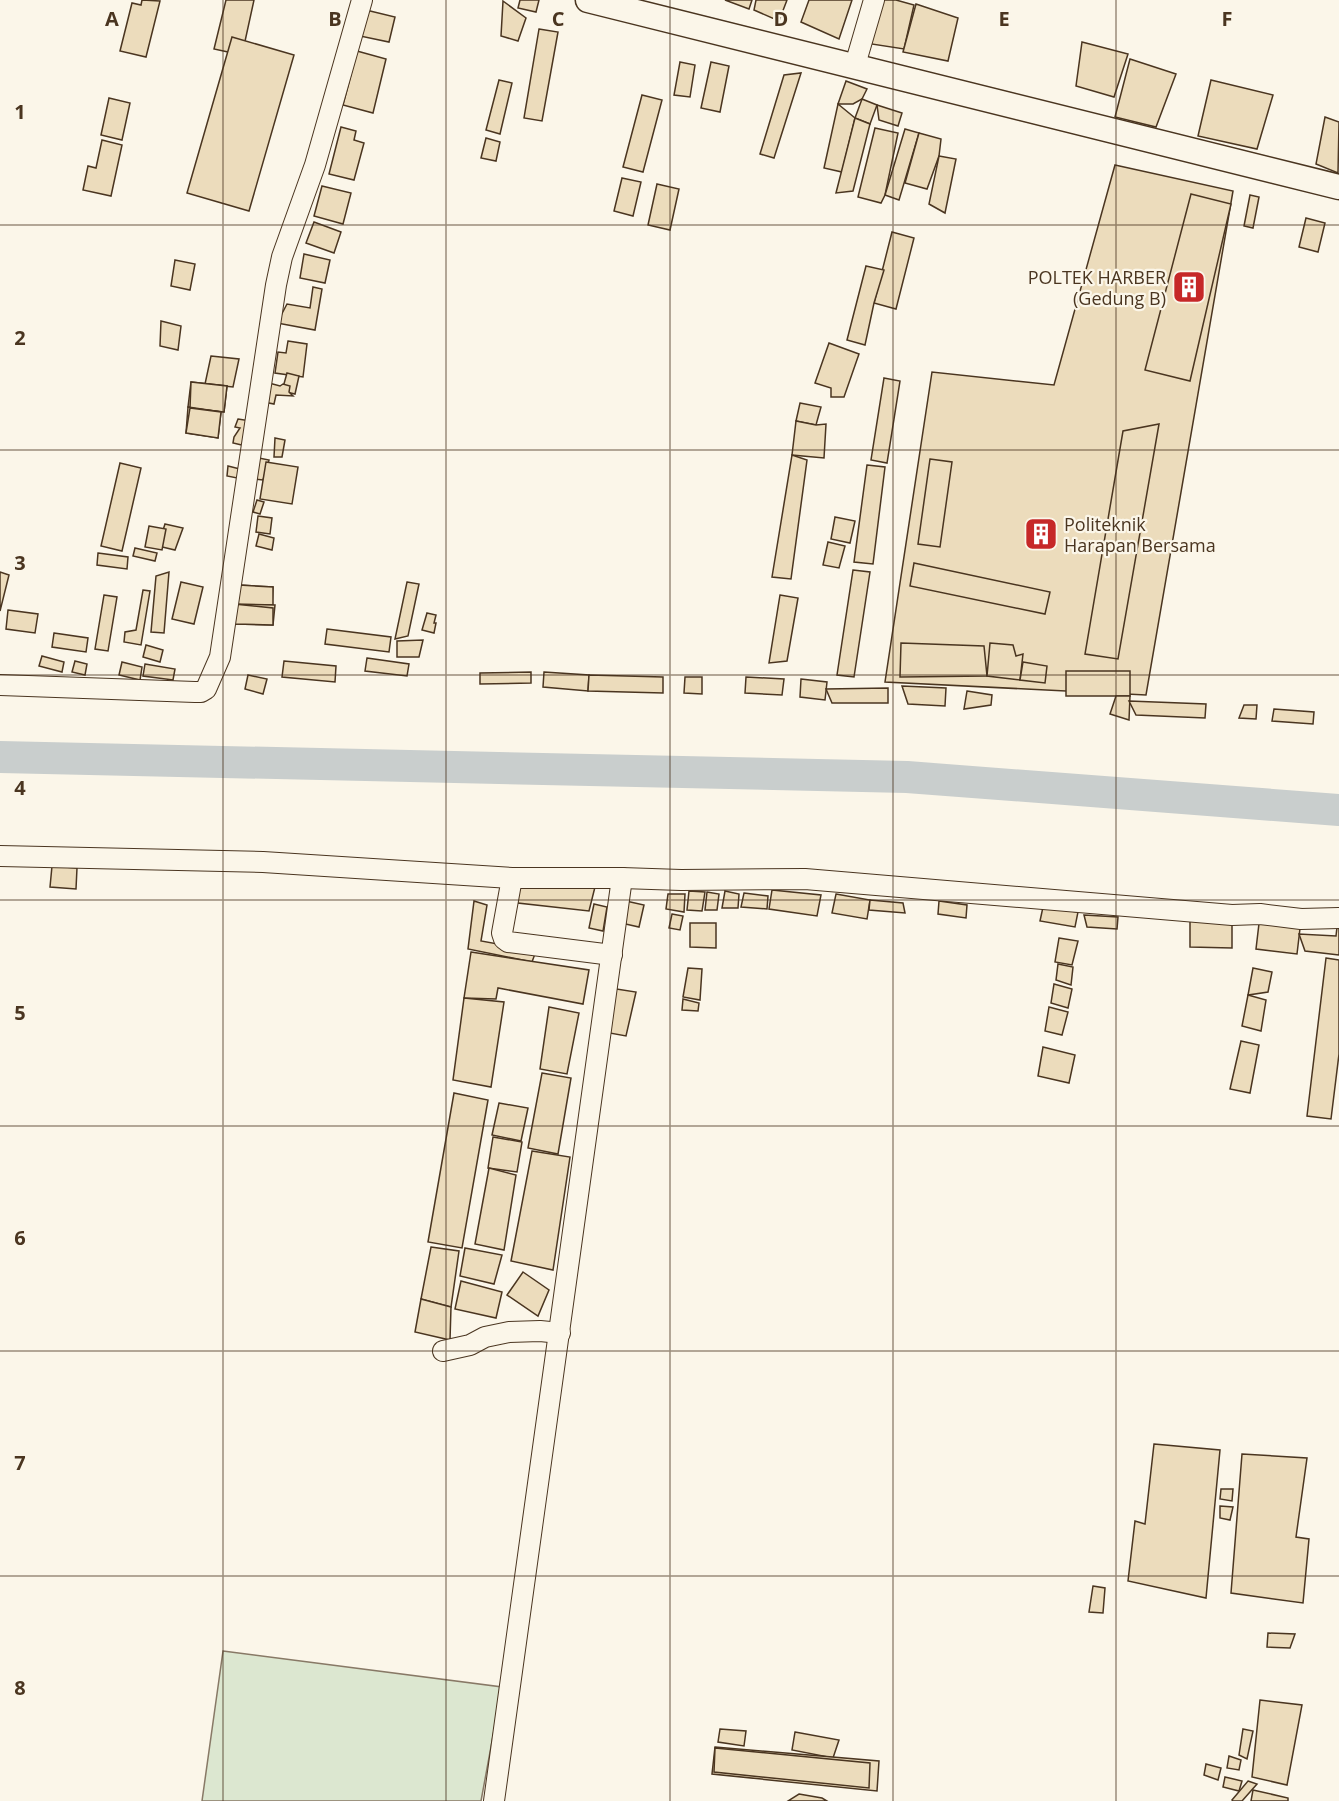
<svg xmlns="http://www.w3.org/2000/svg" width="1339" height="1801" font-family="'Open Sans',sans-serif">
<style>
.green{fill:#dce7d0;stroke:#887966;stroke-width:1.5}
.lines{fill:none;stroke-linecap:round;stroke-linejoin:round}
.river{stroke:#c9cecd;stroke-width:32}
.building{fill:#ecdcbc;stroke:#4a3520;stroke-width:1.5}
.minor-casing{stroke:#4a3520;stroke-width:22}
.major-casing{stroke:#4a3520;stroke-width:27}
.minor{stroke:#fbf6e9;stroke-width:20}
.major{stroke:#fbf6e9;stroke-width:24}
.grid{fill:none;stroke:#4a3520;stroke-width:1.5;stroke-opacity:0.55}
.labels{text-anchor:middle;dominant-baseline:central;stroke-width:4.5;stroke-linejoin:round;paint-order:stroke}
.poi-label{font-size:18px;fill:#4a3520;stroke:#fbf6e9;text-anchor:end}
.grid-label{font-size:20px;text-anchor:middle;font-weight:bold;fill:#4a3520;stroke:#fbf6e9;stroke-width:4.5;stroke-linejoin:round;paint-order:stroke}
</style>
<rect width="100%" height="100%" fill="#fbf6e9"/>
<polygon class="green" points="223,1651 502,1687 481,1801 202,1801"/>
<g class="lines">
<polyline class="river" points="0,757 907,777 1339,810"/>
</g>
<g class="building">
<polygon points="142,0 160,1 146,57 120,51 132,3 141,5"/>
<polygon points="226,0 254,0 242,55 214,49"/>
<polygon points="520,0 539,0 536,12 518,8"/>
<polygon points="725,0 752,0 749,9"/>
<polygon points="756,0 787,0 779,21 754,10"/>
<polygon points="809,0 852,0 839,39 801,22"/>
<polygon points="876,0 896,0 914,5 904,49 865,43"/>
<polygon points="503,1 526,18 518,41 501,36"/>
<polygon points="916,4 958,18 948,61 903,52"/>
<polygon points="366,10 395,17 389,42 360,36"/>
<polygon points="539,29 558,32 542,121 524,118"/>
<polygon points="232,37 294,55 249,211 187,193"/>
<polygon points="1082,42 1128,54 1114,97 1076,86"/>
<polygon points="357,51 386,59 373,113 343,105"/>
<polygon points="1130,59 1176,74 1156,127 1115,117"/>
<polygon points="680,62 695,65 690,97 674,95"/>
<polygon points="711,62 729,66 720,112 701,108"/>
<polygon points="801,73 774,158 760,154 784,75"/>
<polygon points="499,80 512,83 500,134 486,130"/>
<polygon points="1211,80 1273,95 1257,149 1198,136"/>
<polygon points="846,81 867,89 862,99 853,104 838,104"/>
<polygon points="642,95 662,100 643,172 623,167"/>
<polygon points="109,98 130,103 122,140 101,135"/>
<polygon points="862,99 877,105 870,124 855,118"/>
<polygon points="838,104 855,118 842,172 824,168"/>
<polygon points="877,105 902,113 898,126 879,120"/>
<polygon points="1325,117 1339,122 1338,173 1316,164"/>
<polygon points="855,118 870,124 853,191 836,193"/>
<polygon points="341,127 356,131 354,140 364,143 354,180 329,174"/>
<polygon points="875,128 898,133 885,195 881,203 858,197"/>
<polygon points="905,129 919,133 899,200 885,195"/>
<polygon points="919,133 941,139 939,156 927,189 905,183"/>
<polygon points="486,138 500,142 496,161 481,158"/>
<polygon points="102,140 122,145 111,196 83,190 88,166 96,168"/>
<polygon points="939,156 956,159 945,213 929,204"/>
<polygon points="1115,165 1233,191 1146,695 885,682 932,372 1054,385"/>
<polygon points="622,178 641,182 633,216 614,211"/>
<polygon points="657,184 679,189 670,230 648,225"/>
<polygon points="322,186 351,193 343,224 314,216"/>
<polygon points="1191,194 1231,204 1190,381 1145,370"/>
<polygon points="1250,195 1259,197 1253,228 1244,226"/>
<polygon points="1306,218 1325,223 1318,252 1299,247"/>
<polygon points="314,222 341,232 334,253 306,243"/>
<polygon points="892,232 914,238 896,309 874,303"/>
<polygon points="304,254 330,260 325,283 300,278"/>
<polygon points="175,260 195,264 190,290 171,286"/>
<polygon points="866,266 884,270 874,303 865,345 847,340"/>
<polygon points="313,287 322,289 315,330 277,323 287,304 310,308"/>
<polygon points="161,321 181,326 178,350 160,346"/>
<polygon points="288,341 307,344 303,377 275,373 278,352 286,353"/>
<polygon points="829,343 859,354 844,397 831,397 831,388 815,383"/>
<polygon points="211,356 239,359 233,387 205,384"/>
<polygon points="287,373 299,376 295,394 282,391"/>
<polygon points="884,378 900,381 887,463 871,460"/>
<polygon points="191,382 227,386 224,412 188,407"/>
<polygon points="191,382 227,386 224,412 190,408"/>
<polygon points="269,383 280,386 283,384 290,386 289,392 293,396 276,395 274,404 259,401"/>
<polygon points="800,403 821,407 816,425 796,421"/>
<polygon points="188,407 221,412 218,438 186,433"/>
<polygon points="190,408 221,412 218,438 186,433"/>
<polygon points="238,419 251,421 246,446 233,443 234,437 240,428 235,427"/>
<polygon points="796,421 816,425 826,424 824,458 792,455"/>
<polygon points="1159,424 1118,659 1085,654 1123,431"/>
<polygon points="275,438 285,440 282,457 274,457"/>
<polygon points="792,455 807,460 791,579 772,577"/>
<polygon points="254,457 269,460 263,480 254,479"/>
<polygon points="930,459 952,462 940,547 918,544"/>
<polygon points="266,462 298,467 292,504 260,499"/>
<polygon points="120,463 141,468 122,551 101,546"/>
<polygon points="867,465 885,467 873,564 854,562"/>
<polygon points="228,466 240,469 237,478 227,476"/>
<polygon points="257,500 264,502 260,514 253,512"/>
<polygon points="258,516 272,518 270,534 256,532"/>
<polygon points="835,517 855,521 850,543 831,539"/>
<polygon points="165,524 183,528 175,550 158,546"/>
<polygon points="149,526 166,529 162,550 145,547"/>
<polygon points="259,534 274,538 272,550 256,546"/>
<polygon points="828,542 845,546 839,568 823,565"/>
<polygon points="135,548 157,553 155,561 133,556"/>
<polygon points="98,553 128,557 127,569 97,565"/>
<polygon points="914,563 1050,592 1045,614 910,586"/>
<polygon points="853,570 870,572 854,677 837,675"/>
<polygon points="0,572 9,575 0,611"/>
<polygon points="169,572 164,633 151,632 156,576"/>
<polygon points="181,582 203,587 194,624 172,619"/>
<polygon points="407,582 419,584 408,636 395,639"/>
<polygon points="239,585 273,587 272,605 238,605"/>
<polygon points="239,585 273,587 273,605 238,605"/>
<polygon points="143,590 150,591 141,645 124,642 125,632 136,630"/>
<polygon points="104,595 117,597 108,651 95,649"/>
<polygon points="780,595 798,598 787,661 769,663"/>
<polygon points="234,604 275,605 273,625 234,624"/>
<polygon points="234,604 273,608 273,625 234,624"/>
<polygon points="8,610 38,614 35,633 6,629"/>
<polygon points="427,613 436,615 434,623 436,623 434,633 422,630"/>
<polygon points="327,629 391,637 389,652 325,644"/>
<polygon points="54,633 88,638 86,652 52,647"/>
<polygon points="423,640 419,657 397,657 397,641"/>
<polygon points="901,643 984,646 987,676 900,677"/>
<polygon points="990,643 1013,645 1016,656 1023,654 1020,680 987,676"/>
<polygon points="146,645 163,650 160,662 143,657"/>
<polygon points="42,656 64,662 62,672 39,666"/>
<polygon points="367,658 409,664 407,676 365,671"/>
<polygon points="75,661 87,664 85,675 72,672"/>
<polygon points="284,661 336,666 335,682 282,677"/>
<polygon points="122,662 142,667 140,680 119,675"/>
<polygon points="1023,662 1047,666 1045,683 1020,680"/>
<polygon points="145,664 175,669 173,680 143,676"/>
<rect x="1066" y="671" width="64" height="25"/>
<polygon points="531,672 531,683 480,684 480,673"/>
<polygon points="544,672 589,675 588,691 543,687"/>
<polygon points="248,675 267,679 263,694 245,689"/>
<polygon points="589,675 663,677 663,693 588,691"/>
<polygon points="685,677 702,677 702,694 684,693"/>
<polygon points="746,677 784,679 782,695 745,693"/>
<polygon points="801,679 827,682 825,700 800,697"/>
<polygon points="902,686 946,688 945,706 908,704"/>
<polygon points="888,688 888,703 832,703 826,689"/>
<polygon points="967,691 992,695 991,705 964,709"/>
<polygon points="1116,696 1130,696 1129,720 1110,714"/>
<polygon points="1129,701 1206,704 1205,718 1136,715"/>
<polygon points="1244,705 1257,705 1256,719 1239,718"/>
<polygon points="1274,709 1314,712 1313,724 1272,721"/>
<polygon points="52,866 77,868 76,889 50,887"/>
<polygon points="514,881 595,887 589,911 509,902"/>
<polygon points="772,890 821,895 817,916 769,909"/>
<polygon points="689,891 705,892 702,911 687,910"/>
<polygon points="725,891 739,894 738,908 722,908"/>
<polygon points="707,892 719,894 717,910 705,910"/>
<polygon points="744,893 768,896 767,909 741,907"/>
<polygon points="668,894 685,894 684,912 666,909"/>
<polygon points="836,894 870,900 867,919 832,913"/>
<polygon points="870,900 903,903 905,913 869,910"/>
<polygon points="474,901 487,905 481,941 536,951 532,962 468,949"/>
<polygon points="626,901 644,905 639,927 621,923"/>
<polygon points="939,901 967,905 966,918 938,914"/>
<polygon points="594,904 607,907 603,931 589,928"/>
<polygon points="1043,907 1078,912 1075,927 1040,921"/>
<polygon points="672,914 683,916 680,930 669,928"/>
<polygon points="1084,915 1118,917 1117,929 1087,927"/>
<polygon points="1260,915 1301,920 1297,954 1256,949"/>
<polygon points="1190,916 1232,916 1232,948 1190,947"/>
<polygon points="690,923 716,923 716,948 690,947"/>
<polygon points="1337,927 1339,927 1339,955 1305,951 1299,934 1336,936"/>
<polygon points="1059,938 1078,941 1072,965 1055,962"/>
<polygon points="471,952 589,970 583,1004 498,988 496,999 464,998"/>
<polygon points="1326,958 1339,960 1339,1054 1331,1119 1307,1116"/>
<polygon points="1058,964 1073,967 1071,985 1056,980"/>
<polygon points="688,968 702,969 700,1000 683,997"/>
<polygon points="1253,968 1272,972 1268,992 1248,995"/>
<polygon points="1054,984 1072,989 1068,1008 1051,1003"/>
<polygon points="610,988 636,992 626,1036 604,1032"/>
<polygon points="1248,995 1266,1000 1261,1031 1242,1026"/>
<polygon points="464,998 504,1002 491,1087 453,1080"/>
<polygon points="683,999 699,1003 698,1011 682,1010"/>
<polygon points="549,1007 579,1013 567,1074 540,1069"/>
<polygon points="1049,1007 1068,1012 1062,1035 1045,1031"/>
<polygon points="1241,1041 1259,1045 1250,1093 1230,1089"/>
<polygon points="1043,1047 1075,1055 1069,1083 1038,1076"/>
<polygon points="542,1073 571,1078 558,1154 528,1148"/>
<polygon points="454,1093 488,1100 462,1248 428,1242"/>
<polygon points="499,1103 528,1108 521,1141 492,1135"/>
<polygon points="493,1137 522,1142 517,1172 488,1168"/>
<polygon points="532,1151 570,1157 553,1270 511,1261"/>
<polygon points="489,1168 516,1175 504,1250 475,1244"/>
<polygon points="431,1247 459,1251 451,1307 421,1299"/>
<polygon points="465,1248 502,1255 494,1284 460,1276"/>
<polygon points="523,1272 549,1290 538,1316 507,1295"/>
<polygon points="461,1281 502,1292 496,1318 455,1309"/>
<polygon points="421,1299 451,1307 450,1340 415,1332"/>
<polygon points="1154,1444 1220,1450 1206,1598 1128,1581 1135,1521 1145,1524"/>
<polygon points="1242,1454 1307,1458 1296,1537 1309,1539 1303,1603 1231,1593"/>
<polygon points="1221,1489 1233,1489 1232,1501 1220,1499"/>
<polygon points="1220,1506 1233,1507 1230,1520 1220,1518"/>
<polygon points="1093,1586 1105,1588 1103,1613 1089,1612"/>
<polygon points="1268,1633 1295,1634 1290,1648 1267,1647"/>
<polygon points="1260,1700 1302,1705 1287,1785 1252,1777"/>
<polygon points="720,1729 746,1731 744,1746 718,1742"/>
<polygon points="1243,1729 1253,1731 1247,1759 1239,1755"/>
<polygon points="795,1732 839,1740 833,1758 792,1750"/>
<polygon points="715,1747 879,1761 877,1791 712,1774"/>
<polygon points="715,1748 870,1763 869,1788 714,1772"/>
<polygon points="1229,1756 1241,1760 1239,1770 1227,1768"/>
<polygon points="1206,1764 1221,1768 1218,1780 1204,1775"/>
<polygon points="1225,1777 1242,1781 1239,1791 1223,1787"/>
<polygon points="1248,1781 1257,1784 1242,1801 1233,1801 1232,1800"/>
<polygon points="1253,1790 1288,1798 1288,1801 1251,1801"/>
<polygon points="799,1794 822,1798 827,1801 788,1801"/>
</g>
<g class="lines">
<defs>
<g id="minor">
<polyline points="855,65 874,0"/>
<polyline points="0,685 195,692 201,692 206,689 220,657 276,285 282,257 315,165 362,0"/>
<polyline points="0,856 263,862 512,878 622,878 681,880 805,879 1232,915 1260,914 1301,919 1339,918"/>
<polyline points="512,878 502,933 504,939 508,942 612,955"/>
<polyline points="443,1351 470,1345 485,1337 509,1332 540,1331 560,1333"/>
<polyline points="494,1801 622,878"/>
</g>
<polyline id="major" points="588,0 1339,187"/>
</defs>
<use href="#minor" class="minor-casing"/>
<use href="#major" class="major-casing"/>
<use href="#minor" class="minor"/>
<use href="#major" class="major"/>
</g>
<path class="grid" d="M223,0v1801M446,0v1801M670,0v1801M893,0v1801M1116,0v1801M0,225h1339M0,450h1339M0,675h1339M0,900h1339M0,1126h1339M0,1351h1339M0,1576h1339"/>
<defs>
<symbol id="building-square" viewBox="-11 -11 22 22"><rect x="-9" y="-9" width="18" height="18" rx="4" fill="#c62828" stroke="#fbf6e9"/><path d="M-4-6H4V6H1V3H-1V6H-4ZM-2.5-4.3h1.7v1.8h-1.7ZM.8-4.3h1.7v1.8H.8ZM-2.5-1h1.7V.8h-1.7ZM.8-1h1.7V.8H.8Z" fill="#fff"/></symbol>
</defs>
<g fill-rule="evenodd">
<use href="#building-square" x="1170" y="268" width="38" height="38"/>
<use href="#building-square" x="1022" y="515" width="38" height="38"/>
</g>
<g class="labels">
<g class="poi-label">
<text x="1166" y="277">POLTEK HARBER<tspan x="1166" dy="21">(Gedung B)</tspan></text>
<text x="1064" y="524" text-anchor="start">Politeknik<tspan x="1064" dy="21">Harapan Bersama</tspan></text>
</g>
</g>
<g class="grid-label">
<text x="112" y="26">A</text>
<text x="335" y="26">B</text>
<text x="558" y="26">C</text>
<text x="781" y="26">D</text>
<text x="1004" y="26">E</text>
<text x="1227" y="26">F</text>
<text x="20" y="119">1</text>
<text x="20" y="345">2</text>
<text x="20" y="570">3</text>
<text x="20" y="795">4</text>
<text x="20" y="1020">5</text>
<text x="20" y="1245">6</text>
<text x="20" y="1470">7</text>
<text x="20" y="1695">8</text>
</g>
</svg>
